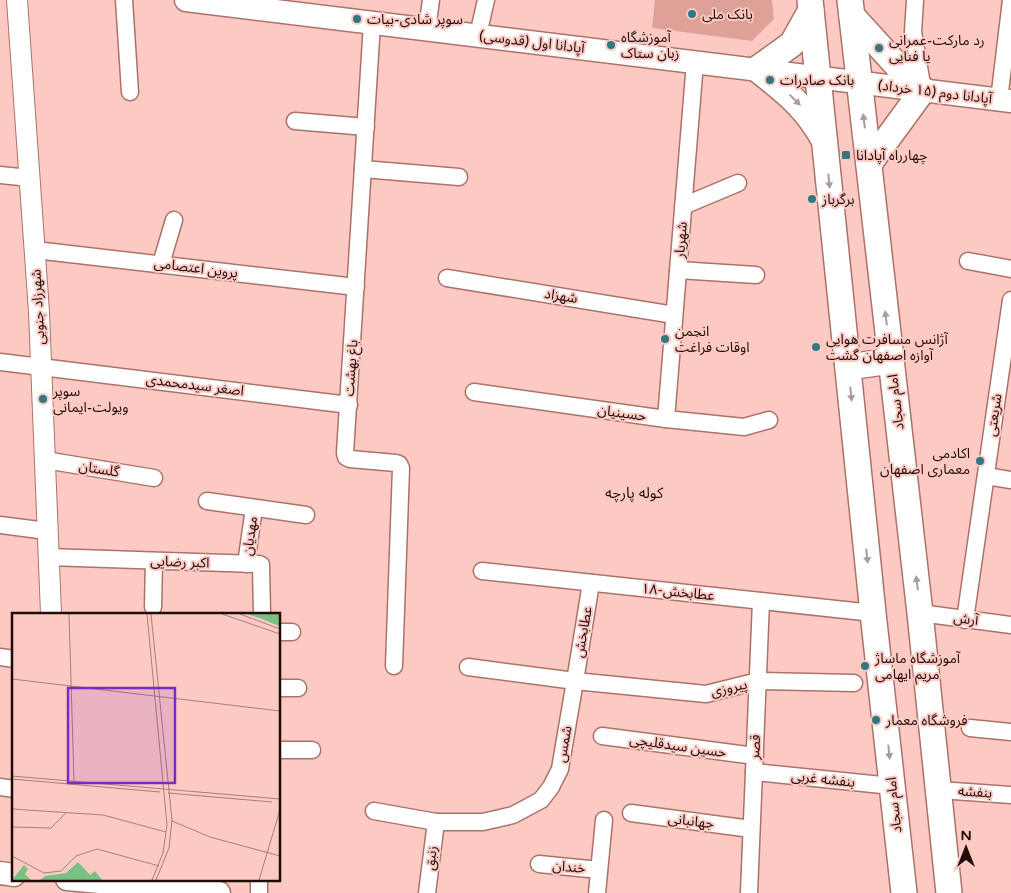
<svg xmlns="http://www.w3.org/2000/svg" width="1011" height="893" font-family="'Varela Round','Noto Sans Arabic',sans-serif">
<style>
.building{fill:#dea198}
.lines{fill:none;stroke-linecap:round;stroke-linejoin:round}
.minor-casing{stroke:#ab726a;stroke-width:19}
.tertiary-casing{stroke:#ab726a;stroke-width:22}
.secondary-casing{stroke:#ab726a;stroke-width:25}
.primary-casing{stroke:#ab726a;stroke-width:28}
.minor{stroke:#fff;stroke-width:16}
.tertiary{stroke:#fff;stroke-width:20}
.secondary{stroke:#fff;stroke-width:22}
.primary{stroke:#fff;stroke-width:25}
.oneway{fill:#a69d9d}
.poi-dot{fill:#307882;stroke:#fdcac3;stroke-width:2}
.labels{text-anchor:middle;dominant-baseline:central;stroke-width:4;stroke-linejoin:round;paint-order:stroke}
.poi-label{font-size:14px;fill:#200b09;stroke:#fdcac3;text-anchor:start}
.street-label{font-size:14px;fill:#200b09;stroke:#fdcac3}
.neighbourhood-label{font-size:15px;fill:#200b09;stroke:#fdcac3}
.inset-road{fill:none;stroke:#a57e79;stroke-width:1}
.view{fill:#7b2cbf;fill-opacity:0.15;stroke:#7b2cbf;stroke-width:2.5}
.inset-edge{fill:none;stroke:#200b09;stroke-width:2.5}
</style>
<rect width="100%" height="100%" fill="#fdcac3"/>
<polygon class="building" points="655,0 772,0 774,19 752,41 652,28"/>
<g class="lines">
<defs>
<g id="minor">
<polyline points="124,0 130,92"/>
<polyline points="915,0 913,32 923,90"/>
<polyline points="372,23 345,453 346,457 350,459 396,463 399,464 401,468 394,666"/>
<polyline points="427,29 431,0"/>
<polyline points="478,35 486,0"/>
<polyline points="999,100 1011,0"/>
<polyline points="295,121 366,127"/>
<polyline points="363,169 459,177"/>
<polyline points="0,175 30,178"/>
<polyline points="683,206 738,183"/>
<polyline points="35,250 356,287"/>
<polyline points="968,261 1011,269"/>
<polyline points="161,264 174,220"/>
<polyline points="678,270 756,275"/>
<polyline points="447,278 674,315"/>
<polyline points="0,362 349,405"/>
<polyline points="474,392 666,419 744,427 769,420"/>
<polyline points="666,419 695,62"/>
<polyline points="45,460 154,478"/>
<polyline points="986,476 1011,480"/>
<polyline points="207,501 306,515"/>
<polyline points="0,525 47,531"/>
<polyline points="48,557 259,564 261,565 262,614"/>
<polyline points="246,564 254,508"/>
<polyline points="482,571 873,613"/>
<polyline points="591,583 575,681 706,694 758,681 854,683"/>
<polyline points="153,607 154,561"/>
<polyline points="920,613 1011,625"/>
<polyline points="965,620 1011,300"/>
<polyline points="279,632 292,632"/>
<polyline points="0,657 14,659"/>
<polyline points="279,688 298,688"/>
<polyline points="970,728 1011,732"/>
<polyline points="602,736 755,756"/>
<polyline points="279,750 312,750"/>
<polyline points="754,772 892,786"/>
<polyline points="0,787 14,789"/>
<polyline points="939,790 1011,795"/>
<polyline points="374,811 436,822 483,822 513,815 541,800 551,787 560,769 575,681 468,667"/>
<polyline points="631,813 751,829"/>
<polyline points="539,864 599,870"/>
<polyline points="259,893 259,879"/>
<polyline points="427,893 436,822"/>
<polyline points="597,893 604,820"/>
<polyline points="749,893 761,601"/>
</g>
<polyline id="tertiary" points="17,0 39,312 51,614"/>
<g id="secondary">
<polyline points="186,0 1011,101"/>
<polyline points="0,873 14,875"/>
<polyline points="67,879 219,893"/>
</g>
<g id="primary">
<polyline points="810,0 873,613 904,893"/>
<polyline points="850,0 920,613 949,893"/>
<path d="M811,10l-19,34 -35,25c29,23 49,38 67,71"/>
<polyline points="852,16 903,72 923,90 869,164"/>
<polyline points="848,367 891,361"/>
</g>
</defs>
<use href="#minor" class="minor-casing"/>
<use href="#tertiary" class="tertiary-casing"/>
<use href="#secondary" class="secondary-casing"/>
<use href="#primary" class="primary-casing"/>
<use href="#minor" class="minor"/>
<use href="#tertiary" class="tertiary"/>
<use href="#secondary" class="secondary"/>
<use href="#primary" class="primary"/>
</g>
<defs><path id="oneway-solid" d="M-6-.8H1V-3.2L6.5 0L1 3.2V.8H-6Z" transform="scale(1.25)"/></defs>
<g class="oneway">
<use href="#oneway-solid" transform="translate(795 100) rotate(44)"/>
<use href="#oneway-solid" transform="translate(864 121) rotate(-97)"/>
<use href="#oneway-solid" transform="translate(829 181) rotate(84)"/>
<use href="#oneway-solid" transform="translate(886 318) rotate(-97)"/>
<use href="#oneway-solid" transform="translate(851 394) rotate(84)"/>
<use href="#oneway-solid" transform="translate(867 556) rotate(84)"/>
<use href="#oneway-solid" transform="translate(917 583) rotate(-97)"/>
<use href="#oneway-solid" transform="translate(889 752) rotate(84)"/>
</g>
<g class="poi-dot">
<circle cx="692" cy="14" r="5"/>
<circle cx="357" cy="19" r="5"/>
<circle cx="611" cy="45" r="5"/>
<circle cx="879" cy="48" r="5"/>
<circle cx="770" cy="80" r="5"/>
<rect x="841" y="150" width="10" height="10" rx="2.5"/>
<circle cx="812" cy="199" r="5"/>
<circle cx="665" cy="339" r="5"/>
<circle cx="816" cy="347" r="5"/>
<circle cx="43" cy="399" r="5"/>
<circle cx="980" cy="461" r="5"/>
<circle cx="865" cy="666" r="5"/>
<circle cx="876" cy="720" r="5"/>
</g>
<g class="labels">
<g class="poi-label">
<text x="702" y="14">بانک ملی</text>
<text x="367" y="19">سوپر شادی-بیات</text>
<text x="621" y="37">آموزشگاه<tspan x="621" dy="16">زبان ستاک</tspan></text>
<text x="889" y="40">رد مارکت-عمرانی<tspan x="889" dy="16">یا فنایی</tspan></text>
<text x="780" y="80">بانک صادرات</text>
<text x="856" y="155">چهارراه آپادانا</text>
<text x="822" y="199">برگرباز</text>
<text x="675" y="331">انجمن<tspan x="675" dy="16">اوقات فراغت</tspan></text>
<text x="826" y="339">آژانس مسافرت هوایی<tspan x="826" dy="16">آوازه اصفهان گشت</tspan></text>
<text x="53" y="391">سوپر<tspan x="53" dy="16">ویولت-ایمانی</tspan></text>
<text x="970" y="453" text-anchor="end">اکادمی<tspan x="970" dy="16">معماری اصفهان</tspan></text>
<text x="875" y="658">آموزشگاه ماساژ<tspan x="875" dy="16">مریم ایهامی</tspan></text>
<text x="886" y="720">فروشگاه معمار</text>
</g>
<g class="street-label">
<text transform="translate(532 42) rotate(7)">آپادانا اول (قدوسی)</text>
<text transform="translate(935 92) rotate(7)">آپادانا دوم (۱۵ خرداد)</text>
<text transform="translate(681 240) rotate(-85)">شهریار</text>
<text transform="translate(196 268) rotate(7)">پروین اعتصامی</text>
<text transform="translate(561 296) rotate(9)">شهزاد</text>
<text transform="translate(38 307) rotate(-93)">شهرزاد جنوبی</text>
<text transform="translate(351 368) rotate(-86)">باغ بهشت</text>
<text transform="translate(195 385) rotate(7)">اصغر سیدمحمدی</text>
<text transform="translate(896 402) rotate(-97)">امام سجاد</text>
<text transform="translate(622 413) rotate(8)">حسینیان</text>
<text transform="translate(994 415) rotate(-82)">شریعتی</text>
<text transform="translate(99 469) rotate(9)">گلستان</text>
<text transform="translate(250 536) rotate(-82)">مهدیان</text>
<text transform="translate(180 562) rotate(2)">اکبر رضایی</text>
<text transform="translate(678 592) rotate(6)">۱۸-عطابخش</text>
<text transform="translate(966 619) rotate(7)">آرش</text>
<text transform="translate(583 632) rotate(-80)">عطابخش</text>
<text transform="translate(729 688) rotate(-13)">پیروزی</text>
<text transform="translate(564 744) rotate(-80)">شمس</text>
<text transform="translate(678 746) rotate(8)">حسین سیدقلیچی</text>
<text transform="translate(755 747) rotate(-87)">قصر</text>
<text transform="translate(823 779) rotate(6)">بنفشه غربی</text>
<text transform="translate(975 792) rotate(4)">بنفشه</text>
<text transform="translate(894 805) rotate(-96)">امام سجاد</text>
<text transform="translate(691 821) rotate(7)">جهانبانی</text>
<text transform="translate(431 858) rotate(-83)">زنبق</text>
<text transform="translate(569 867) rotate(5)">خندان</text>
</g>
<g class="neighbourhood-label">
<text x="634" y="493">کوله پارچه</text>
</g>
</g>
<g transform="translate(12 613)">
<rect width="268" height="268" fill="#fdcac3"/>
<path d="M235,1h32v12l-17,-7zM66,249l12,13 5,-4 7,9h-62l5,-4 21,-3zM12,252l4,4 -3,5 6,6h-19z" fill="#78c183"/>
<path class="inset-road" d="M57,1l5,167M135,1l20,211 -4,28 -11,27M139,1l21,206 -3,28 -13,32M210,1l58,20M228,1l40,15M0,66l268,32M0,163l268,23M0,166l148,13M156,180l104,9M0,196l91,6 63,17M160,208l38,16 70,19M0,214l39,1 16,-16M0,243l32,17 17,-2 15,-15 21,-7 62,17M247,267l21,-70"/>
<path class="view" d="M56,75h107v95h-107z"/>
<rect width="268" height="268" class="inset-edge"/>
</g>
<g transform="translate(966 848)" stroke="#fdcac3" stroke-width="4" paint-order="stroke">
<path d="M0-4L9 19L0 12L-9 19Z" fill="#200b09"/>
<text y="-8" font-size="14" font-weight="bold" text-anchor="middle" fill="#200b09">N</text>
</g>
</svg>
